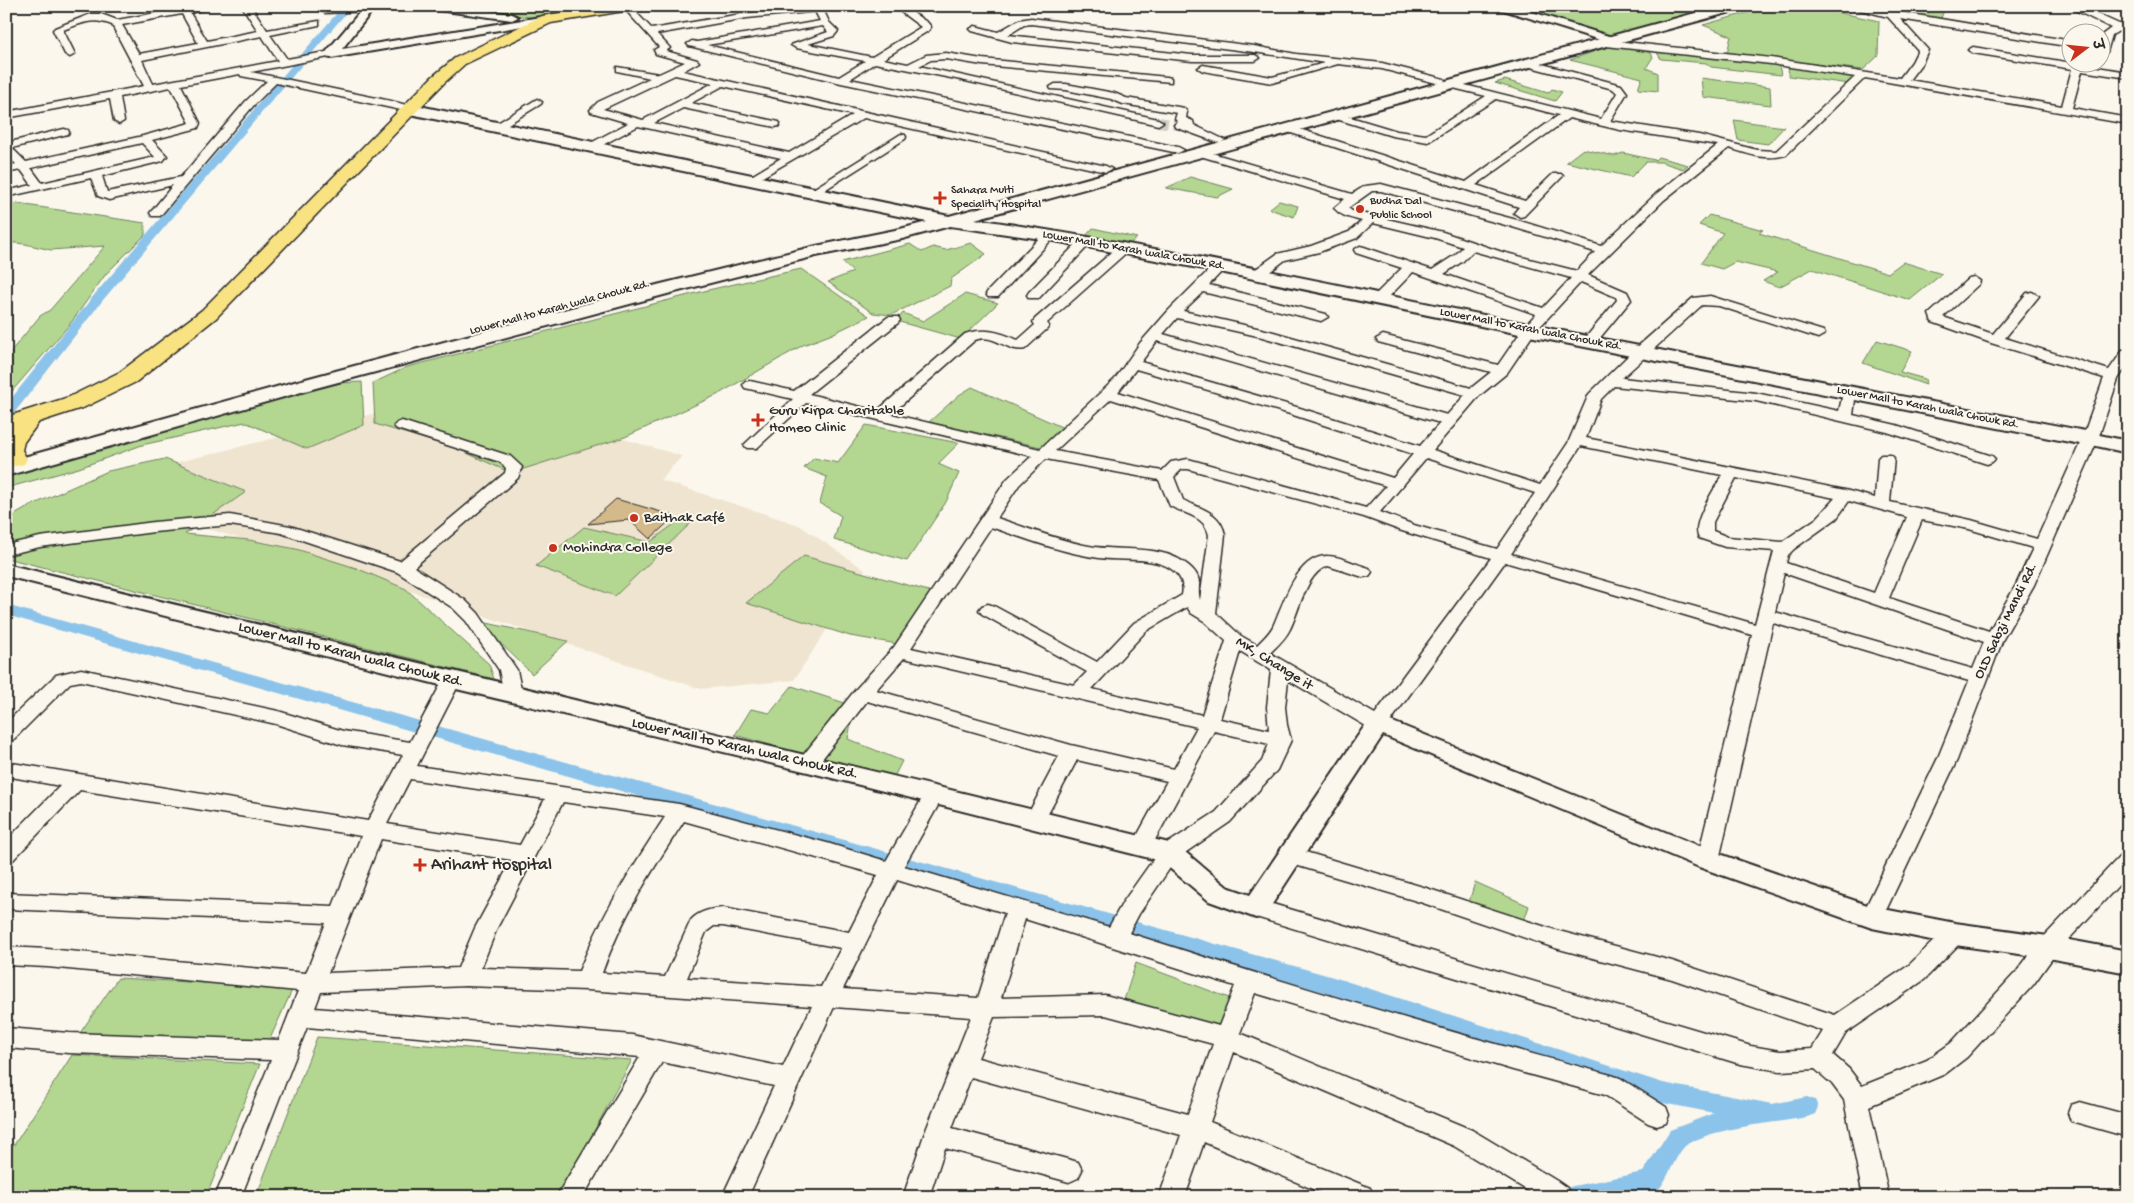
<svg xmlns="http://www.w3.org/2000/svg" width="2134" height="1203" font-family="'Gochi Hand','Playpen Sans Deva',sans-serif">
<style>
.built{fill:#efe4cf}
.green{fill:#b3d691;stroke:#6f805e}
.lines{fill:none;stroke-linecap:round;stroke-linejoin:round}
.canal{fill:#8cc3ea;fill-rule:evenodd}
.building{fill:#d4b98a;stroke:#2b2b2b}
.minor-tunnel{stroke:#d1cec5;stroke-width:10;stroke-dasharray:10 5;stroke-linecap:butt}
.minor-casing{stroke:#2b2b2b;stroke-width:3}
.tertiary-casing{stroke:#2b2b2b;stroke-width:4}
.secondary-casing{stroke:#2b2b2b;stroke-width:4}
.primary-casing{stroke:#2b2b2b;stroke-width:3}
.minor{fill:#fbf7ec;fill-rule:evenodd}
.tertiary{fill:#fbf7ec;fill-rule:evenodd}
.secondary{fill:#fbf7ec;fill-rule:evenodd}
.primary{fill:#f8e281;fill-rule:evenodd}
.poi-dot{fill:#c8321e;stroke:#fbf7ec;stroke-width:2}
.labels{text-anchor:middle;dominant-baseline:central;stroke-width:4;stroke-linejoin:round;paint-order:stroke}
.far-poi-label{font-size:12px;fill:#2b2b2b;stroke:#fbf7ec;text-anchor:start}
.far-street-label{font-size:12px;fill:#2b2b2b;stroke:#fbf7ec}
.poi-label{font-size:15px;fill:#2b2b2b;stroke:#fbf7ec;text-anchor:start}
.street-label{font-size:15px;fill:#2b2b2b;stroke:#fbf7ec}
.near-poi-label{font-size:18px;fill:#2b2b2b;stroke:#fbf7ec;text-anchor:start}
</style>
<rect width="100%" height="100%" fill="#fbf7ec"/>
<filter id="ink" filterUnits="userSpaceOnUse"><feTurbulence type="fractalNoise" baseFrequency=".02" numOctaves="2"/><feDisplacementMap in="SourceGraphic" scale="10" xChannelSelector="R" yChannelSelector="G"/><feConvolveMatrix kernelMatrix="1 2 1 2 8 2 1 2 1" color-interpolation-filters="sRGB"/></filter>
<g filter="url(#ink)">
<polygon class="built" points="453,394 499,403 682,456 660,480 799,525 865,570 794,680 701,689 374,579 202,527 134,473"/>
<g class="green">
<polygon points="436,6 605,6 530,17"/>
<polygon points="1517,6 1721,6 1608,40 1589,30"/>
<polygon points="1771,6 1808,6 1879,21 1878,56 1863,70 1727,53 1731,36 1703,25"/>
<polygon points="1902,6 1941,6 1945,7 1940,21 1893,13"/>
<polygon points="1615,44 1651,53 1653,57 1646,68 1658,73 1658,91 1638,89 1642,78 1570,60"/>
<polygon points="1656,51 1779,65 1781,75 1711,67 1706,63 1661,59"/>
<polygon points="1788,67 1855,76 1850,84 1789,76"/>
<polygon points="1701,78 1770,87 1771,105 1703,97"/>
<polygon points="1505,80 1548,93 1552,89 1562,92 1555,101 1495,83"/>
<polygon points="1734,120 1784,127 1768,144 1738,140"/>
<polygon points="1583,149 1614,156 1623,153 1655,160 1658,157 1688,165 1683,169 1661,162 1646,162 1631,177 1566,162"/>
<polygon points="1190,177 1233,189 1217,197 1166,188"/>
<polygon points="1279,201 1298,206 1294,217 1269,209"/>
<polygon points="6,202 145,223 145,235 106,274 70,324 6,398 6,357 40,316 50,310 105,246 51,250 25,244 6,242"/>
<polygon points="1709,215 1763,230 1759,233 1888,273 1903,262 1942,274 1910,300 1812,269 1779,287 1763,281 1778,272 1735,262 1722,269 1701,263 1723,233 1699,225"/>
<polygon points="1093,228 1137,238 1127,246 1084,238"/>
<polygon points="971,243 986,254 951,279 950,286 891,315 873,313 828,282 853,272 842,262 910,244 922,252 933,247 946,250"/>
<polygon points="801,269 869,316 830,335 803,345 717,395 625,437 511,473 460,450 375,424 373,383 407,367 708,290"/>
<polygon points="965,294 998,303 961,339 896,321 903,313 923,321"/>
<polygon points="1877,340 1912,351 1900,372 1925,379 1926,385 1863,363"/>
<polygon points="362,382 364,425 307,449 245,422 142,445 79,468 6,488 6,474 245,406 340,383"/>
<polygon points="972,387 1066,429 1045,448 929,422 959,395"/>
<polygon points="866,425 959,443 938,464 959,473 946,502 907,561 834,540 841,516 820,503 827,477 804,468 814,458 838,463"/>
<polygon points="165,459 246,492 185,534 249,540 296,549 356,568 406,589 489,664 494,679 6,558 6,520 30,506 108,471"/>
<polygon points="681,519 694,520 615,596 536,566 584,527 650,542"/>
<polygon points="804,556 932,592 904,645 850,636 746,603"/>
<polygon points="478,621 568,641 532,674"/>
<polygon points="792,686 854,706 848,739 902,761 893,779 735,735 751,709 770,713"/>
<polygon points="1475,882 1529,906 1520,933 1466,913"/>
<polygon points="1136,963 1232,999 1220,1031 1123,1003"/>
<polygon points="118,978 293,988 269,1041 80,1033"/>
<polygon points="317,1037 632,1060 559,1197 256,1197"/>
<polygon points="72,1055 260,1064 206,1197 6,1197 6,1145 14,1145"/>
</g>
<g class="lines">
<g class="canal">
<polygon points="343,6 352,6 103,300 11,417 6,418 6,405 95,294"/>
<path d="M6,605l1324,371 333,107 109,21 35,-7 8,3 3,7 -3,7 -8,3c-35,7 -88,9 -119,27 -11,6 -19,34 -29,45 -11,12 -79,8 -98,8l3,-8 9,-3 70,-14 27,-42 44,-17 -51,-10 -333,-109 -1324,-379z"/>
</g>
</g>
<polygon class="building" points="616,499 675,516 650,539 629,520 588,524"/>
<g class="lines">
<polyline class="minor-tunnel" points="1158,122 1179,125"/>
<defs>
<g id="minor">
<path d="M195,6h21l-26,7 17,28 51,-10 -16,-25h9l16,24 52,-9v4l-49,10 17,24 44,-8 3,1v4l-83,16 140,29 23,6 1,2 -5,3 -134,-29 -22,22 -94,111h-8l-2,-3 23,-28 -64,15 -11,-4 -7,-18 -85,19v-6l26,-6 -11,-15 -15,3v-6l10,-3 -10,-9v-12l58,-14 4,1 1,2 -1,2 -56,14 14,14 117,-26 47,-13 -19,-36 -51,10 4,24 -5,3 -5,-3 -4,-22 -104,19v-6l138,-26 -32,-61c-20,-8 -29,-2 -49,5l12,24 -5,3 -5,-3 -12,-24 2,-2 36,-14h10l16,6zM182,14l16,29 -59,11 -17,-29zM262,36l16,25 -125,23 -11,-24zM240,74l1,2 26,5 -21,20 -65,76 -74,15 -5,-16 61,-15 4,-5 -15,-16 46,-12 2,-5 -19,-38zM142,143l13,14 -113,26 -11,-15z"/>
<polygon points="313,6 372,6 374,8 369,11 325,13"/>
<path d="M622,6h8l22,23c63,-11 126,-23 190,-23l-4,3 -16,1 2,1 5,11 9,9 -4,5 -26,8 64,13 49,-30 -28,-21h10l25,17 3,4 -3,4 -45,28 25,5 18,-9 20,-2 36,6 185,18 4,1v4l-189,-17 -36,-6 -15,1 -12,6 239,53 5,3 -5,3 -197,-45 -86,-17 -25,16 328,68 6,3 -6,3 -337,-70 -152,-37 -2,-2 5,-3 5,1 123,-21 -4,-8 4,-2 -73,7 -90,16 13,14 -4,3 31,9 2,2 -16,9 423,95 6,3 -6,3 -242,-54 -112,65 -4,-1 -2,-2 2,-2 33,-20 -143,-32 -41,22h-8l-2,-2 2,-2 39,-21 -37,-11 -1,-2 8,-8 52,-24 -33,-7v-4l42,7 26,-12 -29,-8 -2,-4 5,-3zM823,26l5,6 -37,13 5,3 69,13 -26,16 -132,-32zM675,75l38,8 -70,37 -40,-11zM723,86l130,29 -64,38 -135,-30 29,-15 92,19 4,-1 1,-2 -1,-2 -88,-19z"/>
<path d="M1845,6h18l209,35v6l-172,-28 28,31 -6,13 -13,17 153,26 10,-37 -99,-16 -5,-3 5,-3 155,25v6l-46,-7 -10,37 56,10v6l-263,-46 -79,77c-21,6 -38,-1 -57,-7l-65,52 -76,75 39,17 4,8 -37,45h-10l-2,-3 35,-42 -1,-3 -35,-15 -47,51 -27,40 -28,23 -46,54 107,35 28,-42 21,-49 46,-45 58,-51 17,-2 113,35 2,3 -7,4 -99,-32 -17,-1 -80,73 134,15 83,18 5,-22h10l2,3 -3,23 43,10 96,31 3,3 -3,3 -5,2 -100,-32 -131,-31 -142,-15 -13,13 -15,39 259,52 30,8 3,-40 3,-3h10l3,3 -4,44 81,18 66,19 45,-100 22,-61 -113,-35 -59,-21 -3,-8 40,-36 5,-1 6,4 -1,3 -36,33 50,17 34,-41 5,-1 7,4 -34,42 104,32 14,-20 5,-1v15l-10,15 -20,60 -64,146 -31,54 -46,121 -77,163 -8,3 -8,-3 -3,-6 76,-157 32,-79 -196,-58 -54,237 -4,6 -7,2 -7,-2 -4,-6 55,-225 -247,-73 -120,167 -7,2 -7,-2 -83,-49 -3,27 2,18 4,15 -14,30 -47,52 -54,37 -37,55 -10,19c159,51 320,100 482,142l9,3 46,29 3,8 -3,8 -9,3 -9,-3 -43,-28 -92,-25 -258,-77 -15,40 232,97 85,51 10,7 4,9h-33l-84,-51 -220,-94 -24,70 160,66 4,9h-43l-127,-55 -19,55h-26l22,-62 -210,-58 -19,51 126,34 4,8 -4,8 -9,4 -124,-34 -16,49h-26l21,-62 47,-118 -137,-10 -86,190h-26l52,-111 -112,-24 -79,135h-27l84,-140 -333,-30 -66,170h-26l56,-137 -202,-7 -63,-5v-20l63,5 210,7 19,-49 -251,-24 -41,-2v-18l41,2 259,24 20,-50 -320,-14v-16l327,13 28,-70 -281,-46 -67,70 -7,2v-21l54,-55 -54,-10v-14l362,59 35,-66 -61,-10 -66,-21 -195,-43 -11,2 -57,57 -7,2v-19l50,-48 25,-6 197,42 65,20 67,11 33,-62 2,-4 7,-2 7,2 2,4 -44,86 262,38 148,39 59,18 41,-71 7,-2 7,2 3,5 -40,71 205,61 14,-25 39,-55 54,-35 46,-51 7,-17 -55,-13 -66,122 -7,2 -7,-2 -3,-6 36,-66 -90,-21 -35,65 -7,3 -7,-3 -3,-5 34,-64 -192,-55 -52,67 -7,2 -7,-2 -3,-5 3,-5 55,-69 38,-42 113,-168 25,-23 -226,-53 -49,45h-10l-3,-3 3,-3 46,-43 -48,-11 -2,-3 2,-3 5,-1 44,10 94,-74h10l2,3 -2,3 -89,71 68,17 88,-77c19,-7 35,-2 53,6l17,-15 -2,-3 2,-3 84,-73h8l2,3 -2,3 -80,71 2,3 -2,3 -22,20c-18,4 -31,-17 -50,-9l-84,74 149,35 75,-70 25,-36 29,-33 46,-46 5,-1 6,4 -17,18 117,29 2,3 -7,4 -118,-29 -20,19 87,20 201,57 20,-16 -113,-30 -2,-3 7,-4 115,30 26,-38 12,-13 -123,-42 -29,30h-10l-2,-3 2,-3 28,-28 -46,-15 -2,-3 6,-4 4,1 68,23 23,-15 8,-8 -28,-9 -62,-15 -16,15 -38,14 -34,8 -22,17h-10l-1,-3 1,-3 24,-17 34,-8 38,-14 13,-11c-11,-3 -20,-4 -28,-13l11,-9 -148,-44 -2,-2 2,-2h8l147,43 13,-8 16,-2 136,36 84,26 55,-52 62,-49 -98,-15 -51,-12 -93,67 49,16 28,-27h8l2,2 -2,2 -37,38 -4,1 -6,-4 5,-6 -234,-76 -1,-2 5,-3 4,1 173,55 93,-67 -63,-16 -68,43 -36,-6 -59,-18 -1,-2 5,-3 60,18 29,4 60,-39 -37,-9 -1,-2 5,-3 148,37 16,-26 -4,-4 -86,-23v-4l4,-1 90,24 6,8 -17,28 89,14 58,15 19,1 79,-74 -84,-13 -165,-18 -5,-3 5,-3 165,18 129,20 12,-16 6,-12 -30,-33zM1372,191h9l128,35 86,26 -18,19 -75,-19 -59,-20 -91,-21 -4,-3zM1473,251l98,27 -28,30 -99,-34 19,-13zM1177,318l85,19 203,58 -18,20 -284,-81zM1157,341l283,82 -20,23 -120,-38 -159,-46zM1136,369l154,45 123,40 -20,24 -275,-86zM1111,399l275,87 -20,22 -178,-49 -17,3 -9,9 -107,-20zM1581,446l141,29c-7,14 -32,49 -23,63l26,9 49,4 -19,73 -244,-70zM1426,458l109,35 -38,56 -83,-24 -34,-13zM1046,459l113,21 11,26c15,8 35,10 39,29l-9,65c-4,-14 5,-20 -11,-34 -27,-23 -69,-14 -100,-20 -31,-6 -62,-18 -92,-28l22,-33zM1182,469h6l176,48 38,14 89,27 -116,156 -105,-61c7,-7 16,-15 20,-24 9,-17 16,-57 38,-63l35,11 6,-1 3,-4 -3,-4c-12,-3 -28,-12 -41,-12 -31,-1 -44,46 -54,68 -3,8 -11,15 -17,21l-16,-9 -25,-23 9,-78c-4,-23 -24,-26 -42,-35l-9,-23zM1736,478l99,20 -18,20 -35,24 -54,-5 -15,-6v-9zM1849,501l58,16 -33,76 -88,-30 2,-8 6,-6 43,-31zM1922,520l47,9 64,19 -17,37 -27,46 -100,-33zM991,527c35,12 71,26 108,31 21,3 45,-1 65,7 13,6 21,15 18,30l-48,28 -37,39 -103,-56 -6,-2 -6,2 -3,4 3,4 105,58 -13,13 -163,-37zM1784,573l200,69 -11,27 -198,-57zM1187,607l4,6 13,8 22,20 -24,74 -110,-26 54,-58zM1240,651l31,19 -4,37 2,23 -49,-11zM904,658l293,69 -23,42 -103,-24 -195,-55zM410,779l135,20 -25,46 -133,-21zM563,802l102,15c-33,50 -64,99 -86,154l-98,-3 16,-40zM684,821l194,54 -29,57 -126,-24c-12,1 -24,3 -32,12l-26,57 -63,-4c20,-56 50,-103 82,-152zM381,839l131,21 -37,68 -17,40 -130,5zM897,880l108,33 -27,85 -135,-9zM1025,919l210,67 -16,40 -114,-31 -104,3zM714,926h9l118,22 -20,39 -134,-9 19,-46zM466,986l121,4 225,16 -29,61 -151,-32 -317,-27 6,-16zM1105,1015l108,29 -25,70 -210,-56 16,-41z"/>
<polygon points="2067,6 2079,6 2128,28 2128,35 2119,31 2112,35 2107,52 2102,55 2103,34 2111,28"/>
<polygon points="1031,18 1254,46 1296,54 1382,63 1444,79 1445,81 1440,84 1382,69 1338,64 1272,83 1203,71 1198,68 1203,65 1272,77 1325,63 1254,52 1031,24 1024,25 1008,35 1192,55 1255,55 1260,58 1255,61 1192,61 1012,42 972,31 970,29 975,26 998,32 1019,20"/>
<polygon points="1055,84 1066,84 1114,93 1126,98 1184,108 1187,112 1186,118 1193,121 1194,125 1225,140 1220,143 1216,142 1175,127 1174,125 1178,122 1175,119 1177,113 1123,104 1111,99 1066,90 1051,89 1050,87"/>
<polygon points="537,99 542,102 541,104 500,129 492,129 491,127"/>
<polygon points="901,134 905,135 906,137 905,139 823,191 815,191 813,189"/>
<polygon points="1049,231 1055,235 1053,238 998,297 988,297 986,294 988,291 1045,232"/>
<polygon points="1085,238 1089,239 1091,242 1089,245 1039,298 1029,298 1027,295 1029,292 1081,239"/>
<polygon points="402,421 510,456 522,467 518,478 414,567 465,600 478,613 517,670 522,694 520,698 513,700 506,698 504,694 499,670 466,621 453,608 397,572 281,533 230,525 154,532 40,547 6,555 6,545 40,537 154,522 230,515 290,526 400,561 505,473 506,468 500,462 397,429 394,426 397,423"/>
<polygon points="1292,848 1423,887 1555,930 1672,961 1835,1015 1908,966 1947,928 1955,925 1963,928 1966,934 1963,940 1924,980 1846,1033 1833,1055 1849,1069 1862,1086 1927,1060 1951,1043 2017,971 2040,941 2121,855 2128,853 2128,875 2056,953 2033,985 1967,1057 1945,1074 1869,1106 1889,1197 1863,1197 1844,1100 1832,1084 1815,1069 1780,1071 1740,1064 1256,917 1248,914 1245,908 1248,902 1256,899 1751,1046 1780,1051 1812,1049 1823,1031 1672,979 1555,948 1420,902 1285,862 1281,856 1285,850"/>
<polygon points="2080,1102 2128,1115 2128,1137 2071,1121 2068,1113 2071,1105"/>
</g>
<g id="tertiary">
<polygon points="365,6 376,6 342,49 547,16 553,19 547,22 331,58 327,57 325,54 327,51"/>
<polygon points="425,6 457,6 512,14 518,17 512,20 430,9"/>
<polygon points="1496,6 1513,6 1618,39 1620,41 1618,43 1610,43 1497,8"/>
<polygon points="2090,433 2128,441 2128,453 2083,443 2081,439 2083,435"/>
<path d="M6,564c388,94 776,184 1163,279l9,3 49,41 23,8 120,-177 8,-2 339,137 156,54 82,16 93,13 80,15v22l-80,-15 -93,-13 -83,-17 -173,-61 -316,-132 -118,180 -9,3 -47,-17 -48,-40 -353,-89 -356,-84 -446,-112z"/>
</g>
<path id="secondary" d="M1721,6h22l-1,3 -767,210c181,26 359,66 538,102 192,39 385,74 577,111l8,2 3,5 -3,5 -8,2 -561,-110 -309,-64 -171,-32 -99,-14 -48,13 -86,17 -145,37 -359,96 -306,87v-14l292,-81 359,-96 159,-39 84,-17 27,-7 -517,-108 -5,-2 -3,-3 3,-3 5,-2 539,112z"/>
<polygon id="primary" points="601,6 637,6 630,10 551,23 465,64 444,83 216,318 136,382 85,407 39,422 24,442 22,450 27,459 24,464 15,466 6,464 6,417 69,397 120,372 202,310 432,77 455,58 542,16"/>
</defs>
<use href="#minor" class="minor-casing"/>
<use href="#tertiary" class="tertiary-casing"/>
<use href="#secondary" class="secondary-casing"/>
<use href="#primary" class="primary-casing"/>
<use href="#minor" class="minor"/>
<use href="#tertiary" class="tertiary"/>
<use href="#secondary" class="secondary"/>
<use href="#primary" class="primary"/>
</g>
</g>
<g class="poi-dot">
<path d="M937.5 190.5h5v5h5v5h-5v5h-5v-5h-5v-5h5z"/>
<circle cx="1360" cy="209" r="5"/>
<path d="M755.5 412.5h5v5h5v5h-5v5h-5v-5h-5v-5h5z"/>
<circle cx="634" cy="518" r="5"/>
<circle cx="553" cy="548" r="5"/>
<path d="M417.5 857.5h5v5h5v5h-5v5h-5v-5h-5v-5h5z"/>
</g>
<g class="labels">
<g class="far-poi-label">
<text x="951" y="191">Sahara Multi<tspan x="951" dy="14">Speciality Hospital</tspan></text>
<text x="1370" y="202">Budha Dal<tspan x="1370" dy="14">Public School</tspan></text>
</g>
<g class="far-street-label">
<text transform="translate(1134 251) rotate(10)">Lower Mall to Karah wala Chowk Rd.</text>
<text transform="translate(560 308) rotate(-15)">Lower Mall to Karah wala Chowk Rd.</text>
<text transform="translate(1531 330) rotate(11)">Lower Mall to Karah wala Chowk Rd.</text>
<text transform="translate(1928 408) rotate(11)">Lower Mall to Karah wala Chowk Rd.</text>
</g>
<g class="poi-label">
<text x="769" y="411">Guru Kirpa Charitable<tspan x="769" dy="17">Homeo Clinic</tspan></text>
<text x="644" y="518">Baithak Café</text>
<text x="563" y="548">Mohindra College</text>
</g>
<g class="street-label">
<text transform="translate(2006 621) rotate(-64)">OLD Sabzi Mandi Rd.</text>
<text transform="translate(351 655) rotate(14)">Lower Mall to Karah wala Chowk Rd.</text>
<text transform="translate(1274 664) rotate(32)">MK, Change it</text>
<text transform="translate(745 749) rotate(13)">Lower Mall to Karah wala Chowk Rd.</text>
</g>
<g class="near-poi-label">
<text x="431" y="865">Arihant Hospital</text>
</g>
</g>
<rect width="2134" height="1203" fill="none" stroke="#fbf7ec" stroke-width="25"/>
<rect x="12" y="12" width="2109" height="1178" fill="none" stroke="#2b2b2b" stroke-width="2" filter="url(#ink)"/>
<g transform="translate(2086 48) rotate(74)"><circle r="24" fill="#fbf7ec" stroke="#a8a59f"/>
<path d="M0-4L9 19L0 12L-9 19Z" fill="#c8321e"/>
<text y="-8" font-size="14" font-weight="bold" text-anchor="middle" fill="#2b2b2b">उ</text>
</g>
</svg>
